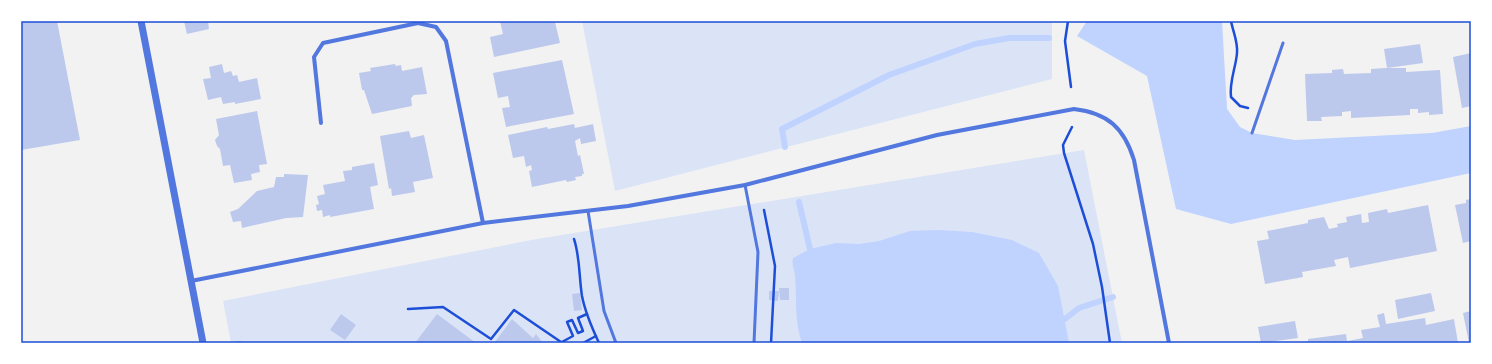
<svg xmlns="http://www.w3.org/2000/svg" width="1492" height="364" font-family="'Roboto Serif',serif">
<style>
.green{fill:#dbe4f7}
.water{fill:#bfd3fe}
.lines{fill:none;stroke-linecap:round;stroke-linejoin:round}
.stream{stroke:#bfd3fe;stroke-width:6}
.building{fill:#bdc9ec}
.path{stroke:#1d4ed8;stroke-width:2.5}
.service{stroke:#5277de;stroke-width:3}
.minor{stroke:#5277de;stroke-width:4}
.tertiary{stroke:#5277de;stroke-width:7}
.neatline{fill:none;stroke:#1d4ed8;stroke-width:1.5}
</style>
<rect width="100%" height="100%" fill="#f2f2f2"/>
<g class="green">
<polygon points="582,21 1052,21 1052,79 615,191"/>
<polygon points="1084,150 1122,343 231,343 223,301 531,240"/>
</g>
<g class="water">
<polygon points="1087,21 1222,21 1227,109 1240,127 1252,133 1295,140 1432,133 1471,126 1471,173 1231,224 1176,209 1147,76 1077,36"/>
<path d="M938,230l34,2 40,8 27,13 19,33 11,57h-267c-8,-22 -5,-44 -7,-67 0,-7 -4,-11 -2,-18l17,-9 26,-6 23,1 20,-3 31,-10z"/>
</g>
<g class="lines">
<g class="stream">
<polyline points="785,147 782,129 889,75 975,44 1009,38 1049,38"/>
<polyline points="799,202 810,249 814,256"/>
<polyline points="1065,319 1079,308 1113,297"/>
</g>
</g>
<g class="building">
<polygon points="21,21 57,21 80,140 21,150"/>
<polygon points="184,21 208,21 209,29 187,34"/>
<polygon points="500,21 555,22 560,43 494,57 490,37 503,34"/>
<polygon points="1420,44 1423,63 1387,68 1384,49"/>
<polygon points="1471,53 1471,106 1462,108 1453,57"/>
<polygon points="562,60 574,114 506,127 502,108 510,107 508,96 498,98 493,73"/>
<polygon points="222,64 224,73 231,71 233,76 237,75 239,82 257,78 261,99 235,104 235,102 223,104 221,97 208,100 203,79 211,78 209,67"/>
<polygon points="395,64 396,66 401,65 402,71 422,67 427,94 414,95 411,98 412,106 372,114 364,90 362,90 359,73 371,71 370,68"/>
<polygon points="1385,68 1406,68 1406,72 1440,70 1443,114 1429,115 1429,112 1418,113 1418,109 1410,109 1410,115 1351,118 1351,111 1342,112 1342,116 1321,117 1322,121 1307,121 1305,74 1332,73 1332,70 1343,69 1344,74 1371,73 1371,69"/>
<polygon points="257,111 267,164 259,165 260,172 251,174 252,180 234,183 230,165 223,166 220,149 217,146 215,140 219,135 216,119"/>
<polygon points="574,124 575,128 593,124 596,141 581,144 580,138 575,141 578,156 580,155 584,174 582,174 582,176 575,177 576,180 567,182 566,180 532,187 529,171 532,170 531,165 526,167 524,156 513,158 508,135 547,127 548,129"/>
<polygon points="409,131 411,138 424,135 433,178 413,182 415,192 392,196 391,188 389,189 380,136"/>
<polygon points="374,163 378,185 370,187 374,209 330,217 330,215 323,217 322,210 317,211 316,205 319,204 317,196 325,194 323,185 345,181 343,171 352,170 352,167"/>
<polygon points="284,174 308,175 303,217 286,218 242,228 241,221 233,222 230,212 238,209 257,191 274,187 276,177 284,177"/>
<polygon points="1471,199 1471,241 1463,243 1455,205 1466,203 1466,200"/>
<polygon points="1428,205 1437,251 1350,268 1348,257 1334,260 1336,266 1302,272 1303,277 1265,284 1257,241 1269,239 1267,231 1308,223 1308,220 1324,217 1329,229 1338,227 1337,224 1347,222 1346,217 1361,214 1362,223 1369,222 1368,213 1387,209 1388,213"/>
<polygon points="779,288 789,288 789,300 780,300"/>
<polygon points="769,291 779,291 778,301 769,300"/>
<polygon points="580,293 582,310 574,311 572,294"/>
<polygon points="1431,293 1435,311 1398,319 1395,300"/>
<polygon points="1471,311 1471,343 1469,343 1463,313"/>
<polygon points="1384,313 1386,324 1425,318 1426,325 1454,319 1458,343 1303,343 1308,341 1308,339 1346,334 1347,341 1363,338 1361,330 1380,327 1377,315"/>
<polygon points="341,314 356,325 345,340 330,330"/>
<polygon points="437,314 476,343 415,343"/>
<polygon points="512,319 533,338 536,334 543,343 494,343"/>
<polygon points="1295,321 1298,338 1261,343 1258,327"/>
</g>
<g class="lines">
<g class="path">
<polyline points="1068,21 1065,41 1071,87"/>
<path d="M1231,21c2,11 7,20 6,32 -1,14 -8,29 -6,44l9,9 8,2"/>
<polyline points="1072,127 1063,145 1064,153 1093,244 1102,287 1110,343"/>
<polyline points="764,210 775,266 771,343"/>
<path d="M574,239c6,18 5,38 8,57 3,16 10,32 17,47"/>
<polyline points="408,309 443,307 491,339 514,310 561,342"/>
<polyline points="236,343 241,343"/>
<polyline points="560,343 573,336 567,322 572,320 578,333 583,331 578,318 587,314"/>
<polyline points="583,343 596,336"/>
</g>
<g class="service">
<polyline points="1252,133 1283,43"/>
<polyline points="745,185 758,252 754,343"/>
<polyline points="588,211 604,311 616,343"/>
</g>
<g class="minor">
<polyline points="321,123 314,57 323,43 418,23 436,27 446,41 483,223"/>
<path d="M191,281l292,-58 145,-17 117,-21 192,-50 137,-26c34,4 50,19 60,51l35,183"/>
</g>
<polyline class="tertiary" points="141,21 203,343"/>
</g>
<rect width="1492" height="364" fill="none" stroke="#ffffff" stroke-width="44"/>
<rect x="22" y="22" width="1448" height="320" class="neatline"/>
</svg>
